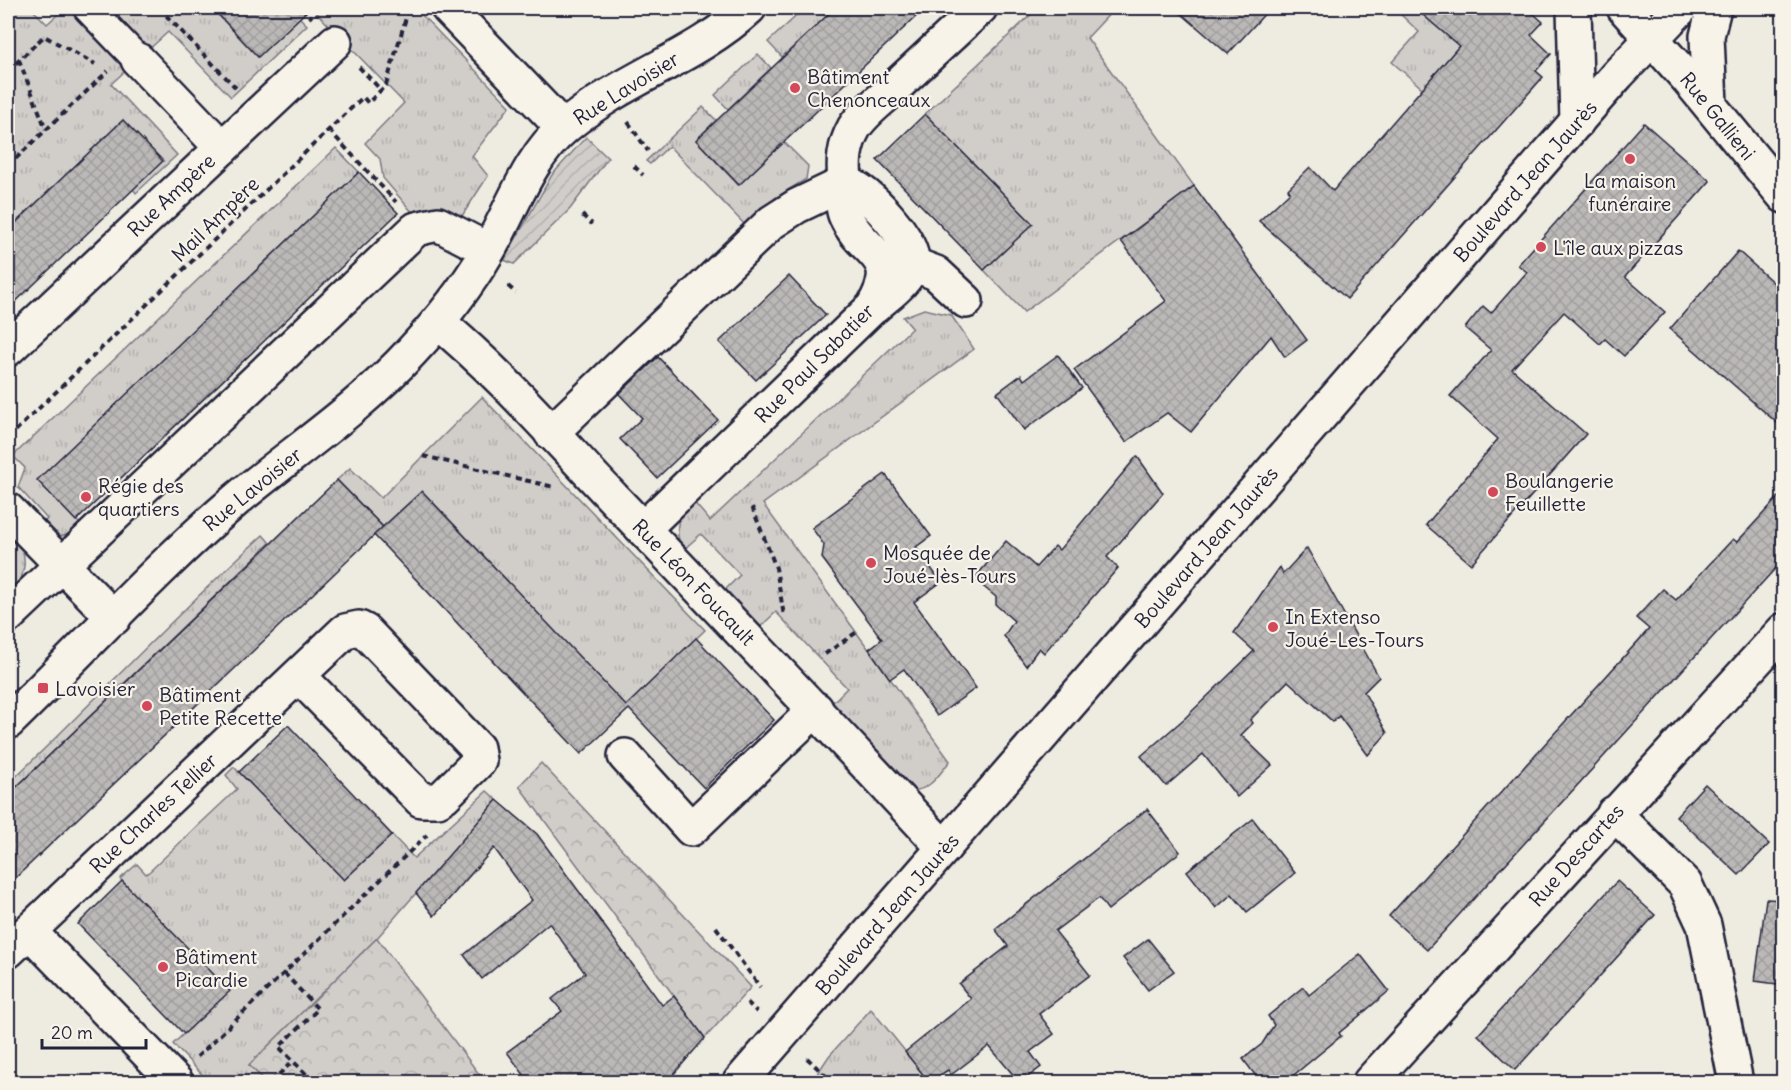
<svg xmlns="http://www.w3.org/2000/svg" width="1791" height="1090" font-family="Delius,sans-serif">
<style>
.grass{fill:url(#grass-tufts);stroke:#7a7882;stroke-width:1.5}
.forest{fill:url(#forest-crowns);stroke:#7a7882;stroke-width:1.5}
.garden{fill:url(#garden-furrows);stroke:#7a7882;stroke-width:1.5}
.building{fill:url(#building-cross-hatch);stroke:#22223b;stroke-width:1.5}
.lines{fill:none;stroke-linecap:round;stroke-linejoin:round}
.pedestrian-casing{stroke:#22223b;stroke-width:33}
.minor-casing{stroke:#22223b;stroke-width:38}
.primary-casing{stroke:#22223b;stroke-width:38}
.path{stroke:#22223b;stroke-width:4;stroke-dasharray:6 4.5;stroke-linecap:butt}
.pedestrian{stroke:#f7f3e8;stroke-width:28}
.minor{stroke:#f7f3e8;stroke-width:33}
.primary{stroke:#f7f3e8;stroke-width:33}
.poi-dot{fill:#d1495b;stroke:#f7f3e8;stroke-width:2}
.labels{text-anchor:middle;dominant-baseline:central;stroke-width:4.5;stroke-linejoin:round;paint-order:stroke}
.poi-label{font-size:20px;fill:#22223b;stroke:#f7f3e8;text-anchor:start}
.street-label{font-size:20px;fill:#22223b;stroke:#f7f3e8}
</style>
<defs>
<pattern id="grass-tufts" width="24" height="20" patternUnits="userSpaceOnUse" patternTransform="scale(1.5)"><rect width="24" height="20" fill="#d1cdc9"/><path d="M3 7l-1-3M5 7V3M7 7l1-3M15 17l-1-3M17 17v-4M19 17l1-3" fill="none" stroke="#b3b0ae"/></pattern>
<pattern id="forest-crowns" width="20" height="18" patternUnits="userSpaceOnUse" patternTransform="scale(1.5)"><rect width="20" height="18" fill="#d1cdc9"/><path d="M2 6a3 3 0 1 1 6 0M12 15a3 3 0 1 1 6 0" fill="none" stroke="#b3b0ae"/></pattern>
<pattern id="garden-furrows" width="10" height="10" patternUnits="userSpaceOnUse" patternTransform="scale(1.5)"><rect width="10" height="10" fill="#d1cdc9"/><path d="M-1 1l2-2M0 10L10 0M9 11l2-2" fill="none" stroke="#b3b0ae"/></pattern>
<pattern id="building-cross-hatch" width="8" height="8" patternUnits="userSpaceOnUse" patternTransform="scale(1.5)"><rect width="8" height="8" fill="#bbb8b7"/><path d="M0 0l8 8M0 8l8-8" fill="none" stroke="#a09e9e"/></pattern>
</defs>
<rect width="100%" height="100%" fill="#eeebe1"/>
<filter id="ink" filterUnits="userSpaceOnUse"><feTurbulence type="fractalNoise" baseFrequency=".0167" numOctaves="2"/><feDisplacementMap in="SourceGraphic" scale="12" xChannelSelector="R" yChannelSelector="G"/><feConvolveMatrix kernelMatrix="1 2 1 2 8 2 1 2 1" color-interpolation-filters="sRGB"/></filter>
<g filter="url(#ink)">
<g class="grass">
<polygon points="8,8 31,8 47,24 65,8 212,8 258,57 299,17 307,25 231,97 168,32 111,84 177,155 136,193 133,189 123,120 8,230"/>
<polygon points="312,8 415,8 510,106 472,156 488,176 460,219 434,207 412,212 383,178 380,159 365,143 404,103"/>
<polygon points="805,8 818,8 826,17 782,57 768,42"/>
<polygon points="1038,8 1115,8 1087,38 1194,186 1024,312 984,270 1032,223 925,114"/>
<polygon points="1394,8 1415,8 1459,46 1423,89 1392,62 1419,32"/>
<polygon points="758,54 771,68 728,109 715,95"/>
<polygon points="703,107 716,120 696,140 738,185 784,142 808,166 806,179 775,198 746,226 669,146 650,164 646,161"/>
<path d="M336,148l23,24 -321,308 43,45c-15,14 -26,16 -40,0l6,-6 -29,-32 7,-19 -12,-12z"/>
<path d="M924,309l27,6 23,34 -211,155 187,257c-10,12 -21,32 -40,29l-81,-84 18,-18 -71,-76 -19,18 -36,-36 19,-19 -39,-41 -19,17c-8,-24 -6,-32 11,-50l17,20 202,-193 -9,-11z"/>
<polygon points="482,397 705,630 626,706 422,491 383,527 337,480 350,468 381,498"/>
<path d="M263,535l7,8 -262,252v-11c86,-82 167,-169 255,-249z"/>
<path d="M18,539c12,23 6,40 -10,58v-56l3,3z"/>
<polygon points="234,767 344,880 392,835 414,858 487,791 497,800 377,938 249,1065 266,1082 209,1082 173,1044 229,991 120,879 137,864 146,874 150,871 237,789 226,775"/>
<polygon points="871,1009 930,1082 820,1082 815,1077 829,1056"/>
</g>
<g class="forest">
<polygon points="541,763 751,987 705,1038 519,786"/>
<polygon points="377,938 485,1082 266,1082 249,1065"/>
</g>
<polygon class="garden" points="586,137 608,158 570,209 514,264 504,260 552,175"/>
<g class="building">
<polygon points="212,8 310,8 258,57"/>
<polygon points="835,8 925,8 739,185 696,140"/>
<polygon points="1175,8 1270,8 1228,54"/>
<polygon points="1415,8 1527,8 1543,22 1531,35 1551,54 1536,71 1543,77 1347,299 1259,221 1290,192 1288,189 1310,167 1333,191 1459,46"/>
<polygon points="925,114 1033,224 984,270 877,160"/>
<polygon points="123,120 163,161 8,309 8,230"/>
<polygon points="1644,123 1710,181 1625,277 1665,312 1624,356 1605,339 1600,344 1564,312 1512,369 1586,434 1471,564 1426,525 1498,439 1450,396 1491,350 1465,328 1483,306 1491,313 1527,272 1518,265"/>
<polygon points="359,172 398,213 76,521 37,480"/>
<polygon points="1194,186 1307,340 1285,357 1271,336 1191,432 1167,413 1126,442 1074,370 1166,301 1121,241"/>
<polygon points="1738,251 1784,292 1784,429 1670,329"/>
<polygon points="789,276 826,315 756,380 719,342"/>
<polygon points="1058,355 1082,388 1024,430 997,393 1021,375 1024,380"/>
<polygon points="658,357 718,420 657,478 620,439 642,418 619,394"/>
<polygon points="1137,456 1163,493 1107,557 1118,568 1044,653 1039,648 1026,666 1004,636 1014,621 996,605 996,597 974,579 1006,541 1036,567 1055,546 1059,550"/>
<polygon points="885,474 931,536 916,547 941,582 914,602 976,688 937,716 904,669 890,679 869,649 882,639 822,558 824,545 812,528"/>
<polygon points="337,480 383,527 8,885 8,795"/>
<polygon points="422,491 626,706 696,638 774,720 704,788 629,709 581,754 374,535"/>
<polygon points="1784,491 1784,559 1427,950 1389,916 1649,629 1636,618 1663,589 1676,600 1733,539 1737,542"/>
<polygon points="1307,548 1379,677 1364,692 1387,733 1368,755 1339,716 1333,722 1288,681 1250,720 1253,723 1241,735 1272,765 1237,797 1203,754 1166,786 1141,756 1185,718 1254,651 1234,633 1280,567 1283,574"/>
<polygon points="288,725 392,835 344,880 239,772"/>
<polygon points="1705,784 1769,844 1739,875 1676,816"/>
<polygon points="497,800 537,834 662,1005 674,996 705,1038 666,1083 530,1083 507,1052 562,1011 552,999 585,973 549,923 482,979 464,955 532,900 494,848 434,916 416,893"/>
<polygon points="1147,809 1180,852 1108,910 1099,898 1055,931 1090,975 1039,1014 1054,1034 1030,1052 1041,1067 1020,1083 989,1046 951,1075 948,1070 929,1082 905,1052 971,999 959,984 1008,946 995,929"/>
<polygon points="1253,819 1295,873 1247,912 1232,894 1216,908 1187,871"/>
<polygon points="122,881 230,991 184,1034 78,924"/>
<polygon points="1617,881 1655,915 1515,1070 1478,1035"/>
<polygon points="1766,899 1784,900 1784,985 1755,981"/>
<polygon points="1148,939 1174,971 1148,990 1123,958"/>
<polygon points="1360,954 1389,991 1339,1033 1341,1036 1284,1083 1261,1083 1243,1059 1262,1044 1274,1025 1268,1016 1303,987 1309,995"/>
</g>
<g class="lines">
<defs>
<polyline id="pedestrian" points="88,8 138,60"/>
<g id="minor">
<polyline points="448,8 563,128"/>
<polyline points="1574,8 1577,122"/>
<polyline points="1624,8 1688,79 1784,196"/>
<polyline points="138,60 222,148"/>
<polyline points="1710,105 1707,36 1714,8"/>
<polyline points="912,264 936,273 966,301"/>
<path d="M438,322c66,54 123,122 182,183 109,114 217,228 324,343"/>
<polyline points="8,349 335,42"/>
<path d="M551,433l221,-211 25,-16 48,-23c21,4 72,60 67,82 -5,17 -25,30 -37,41"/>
<polyline points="8,510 114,618"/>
<path d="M643,529l230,-222c31,-54 -10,-51 -27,-90 -6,-13 0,-23 -1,-36 -2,-19 -1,-35 9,-53 9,-15 26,-27 39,-39 29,-27 58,-54 87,-81"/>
<polyline points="8,616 416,229 438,224 488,250"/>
<path d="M8,722c76,-73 148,-154 229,-223 59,-49 123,-91 175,-148 29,-31 55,-64 76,-100 24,-41 40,-93 77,-124 56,-48 130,-69 184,-119"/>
<polyline points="625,756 691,829 816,709"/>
<polyline points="1614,813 1685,884 1704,925 1736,1082"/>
<polyline points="29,931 176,1082"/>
<polyline points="8,951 345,631 359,628 365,631 477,748 479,761 444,796 438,800 421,800 299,676"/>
<polyline points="1370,1082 1784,630"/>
</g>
<polyline id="primary" points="740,1082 1618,74 1681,8"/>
</defs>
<use href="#pedestrian" class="pedestrian-casing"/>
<use href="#minor" class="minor-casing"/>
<use href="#primary" class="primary-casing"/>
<g class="path">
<polyline points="159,8 236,88"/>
<polyline points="302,8 312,18"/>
<polyline points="19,60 46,129"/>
<polyline points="359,67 381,90"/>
<polyline points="8,71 44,36 95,64"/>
<polyline points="628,122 648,151"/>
<polyline points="329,130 396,202"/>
<polyline points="8,166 108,71"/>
<polyline points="634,166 643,175"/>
<polyline points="582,215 592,224"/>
<polyline points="508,286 516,293"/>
<polyline points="8,438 363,97 368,103 386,85 408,11"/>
<polyline points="8,443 13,449 8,455"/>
<polyline points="423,456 554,487"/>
<polyline points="752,507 776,568 784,616"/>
<polyline points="825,654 857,632"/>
<polyline points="716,927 760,987"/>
<polyline points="284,973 318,1009 279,1047 314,1082"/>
<polyline points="747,1002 757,1012"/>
<polyline points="197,1057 427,835"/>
<polyline points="807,1058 832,1082"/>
<polyline points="271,1082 293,1061"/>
</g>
<use href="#pedestrian" class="pedestrian"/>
<use href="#minor" class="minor"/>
<use href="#primary" class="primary"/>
</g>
</g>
<g class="poi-dot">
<circle cx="795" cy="88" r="6"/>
<circle cx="1630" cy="159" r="6"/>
<circle cx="1541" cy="247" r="6"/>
<circle cx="1493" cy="492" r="6"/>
<circle cx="86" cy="497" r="6"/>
<circle cx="871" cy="563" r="6"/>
<circle cx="1273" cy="627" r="6"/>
<rect x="37" y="682" width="12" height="12" rx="3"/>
<circle cx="147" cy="706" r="6"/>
<circle cx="163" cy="967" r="6"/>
</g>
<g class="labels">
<g class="poi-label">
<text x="807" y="76">Bâtiment<tspan x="807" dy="23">Chenonceaux</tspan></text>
<text x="1630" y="180" text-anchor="middle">La maison<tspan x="1630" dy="23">funéraire</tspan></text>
<text x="1553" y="247">L'île aux pizzas</text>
<text x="1505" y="480">Boulangerie<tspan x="1505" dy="23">Feuillette</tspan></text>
<text x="98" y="485">Régie des<tspan x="98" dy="23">quartiers</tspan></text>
<text x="883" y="552">Mosquée de<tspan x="883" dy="23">Joué-lès-Tours</tspan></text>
<text x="1285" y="616">In Extenso<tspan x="1285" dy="23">Joué-Les-Tours</tspan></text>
<text x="55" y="688">Lavoisier</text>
<text x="159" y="694">Bâtiment<tspan x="159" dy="23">Petite Recette</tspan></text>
<text x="175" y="956">Bâtiment<tspan x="175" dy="23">Picardie</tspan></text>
</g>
<g class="street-label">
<text transform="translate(626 88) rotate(-32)">Rue Lavoisier</text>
<text transform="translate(1718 116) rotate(51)">Rue Gallieni</text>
<text transform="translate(1525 181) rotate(-49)">Boulevard Jean Jaurès</text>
<text transform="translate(171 195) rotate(-43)">Rue Ampère</text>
<text transform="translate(215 219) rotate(-44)">Mail Ampère</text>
<text transform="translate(814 363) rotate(-45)">Rue Paul Sabatier</text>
<text transform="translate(252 489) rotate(-39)">Rue Lavoisier</text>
<text transform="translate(1206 547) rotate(-49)">Boulevard Jean Jaurès</text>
<text transform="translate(694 582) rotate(46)">Rue Léon Foucault</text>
<text transform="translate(153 813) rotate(-43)">Rue Charles Tellier</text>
<text transform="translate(1576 855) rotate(-48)">Rue Descartes</text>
<text transform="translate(887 914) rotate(-49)">Boulevard Jean Jaurès</text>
</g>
</g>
<rect width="1791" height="1090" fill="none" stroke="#f7f3e8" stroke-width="30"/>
<rect x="15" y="15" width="1761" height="1060" fill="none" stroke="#22223b" stroke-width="2" filter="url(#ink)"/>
<path d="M42 1039v9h104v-9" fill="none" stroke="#22223b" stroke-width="3"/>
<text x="51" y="1039" font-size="18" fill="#22223b" stroke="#f7f3e8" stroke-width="4.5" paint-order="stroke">20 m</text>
</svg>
